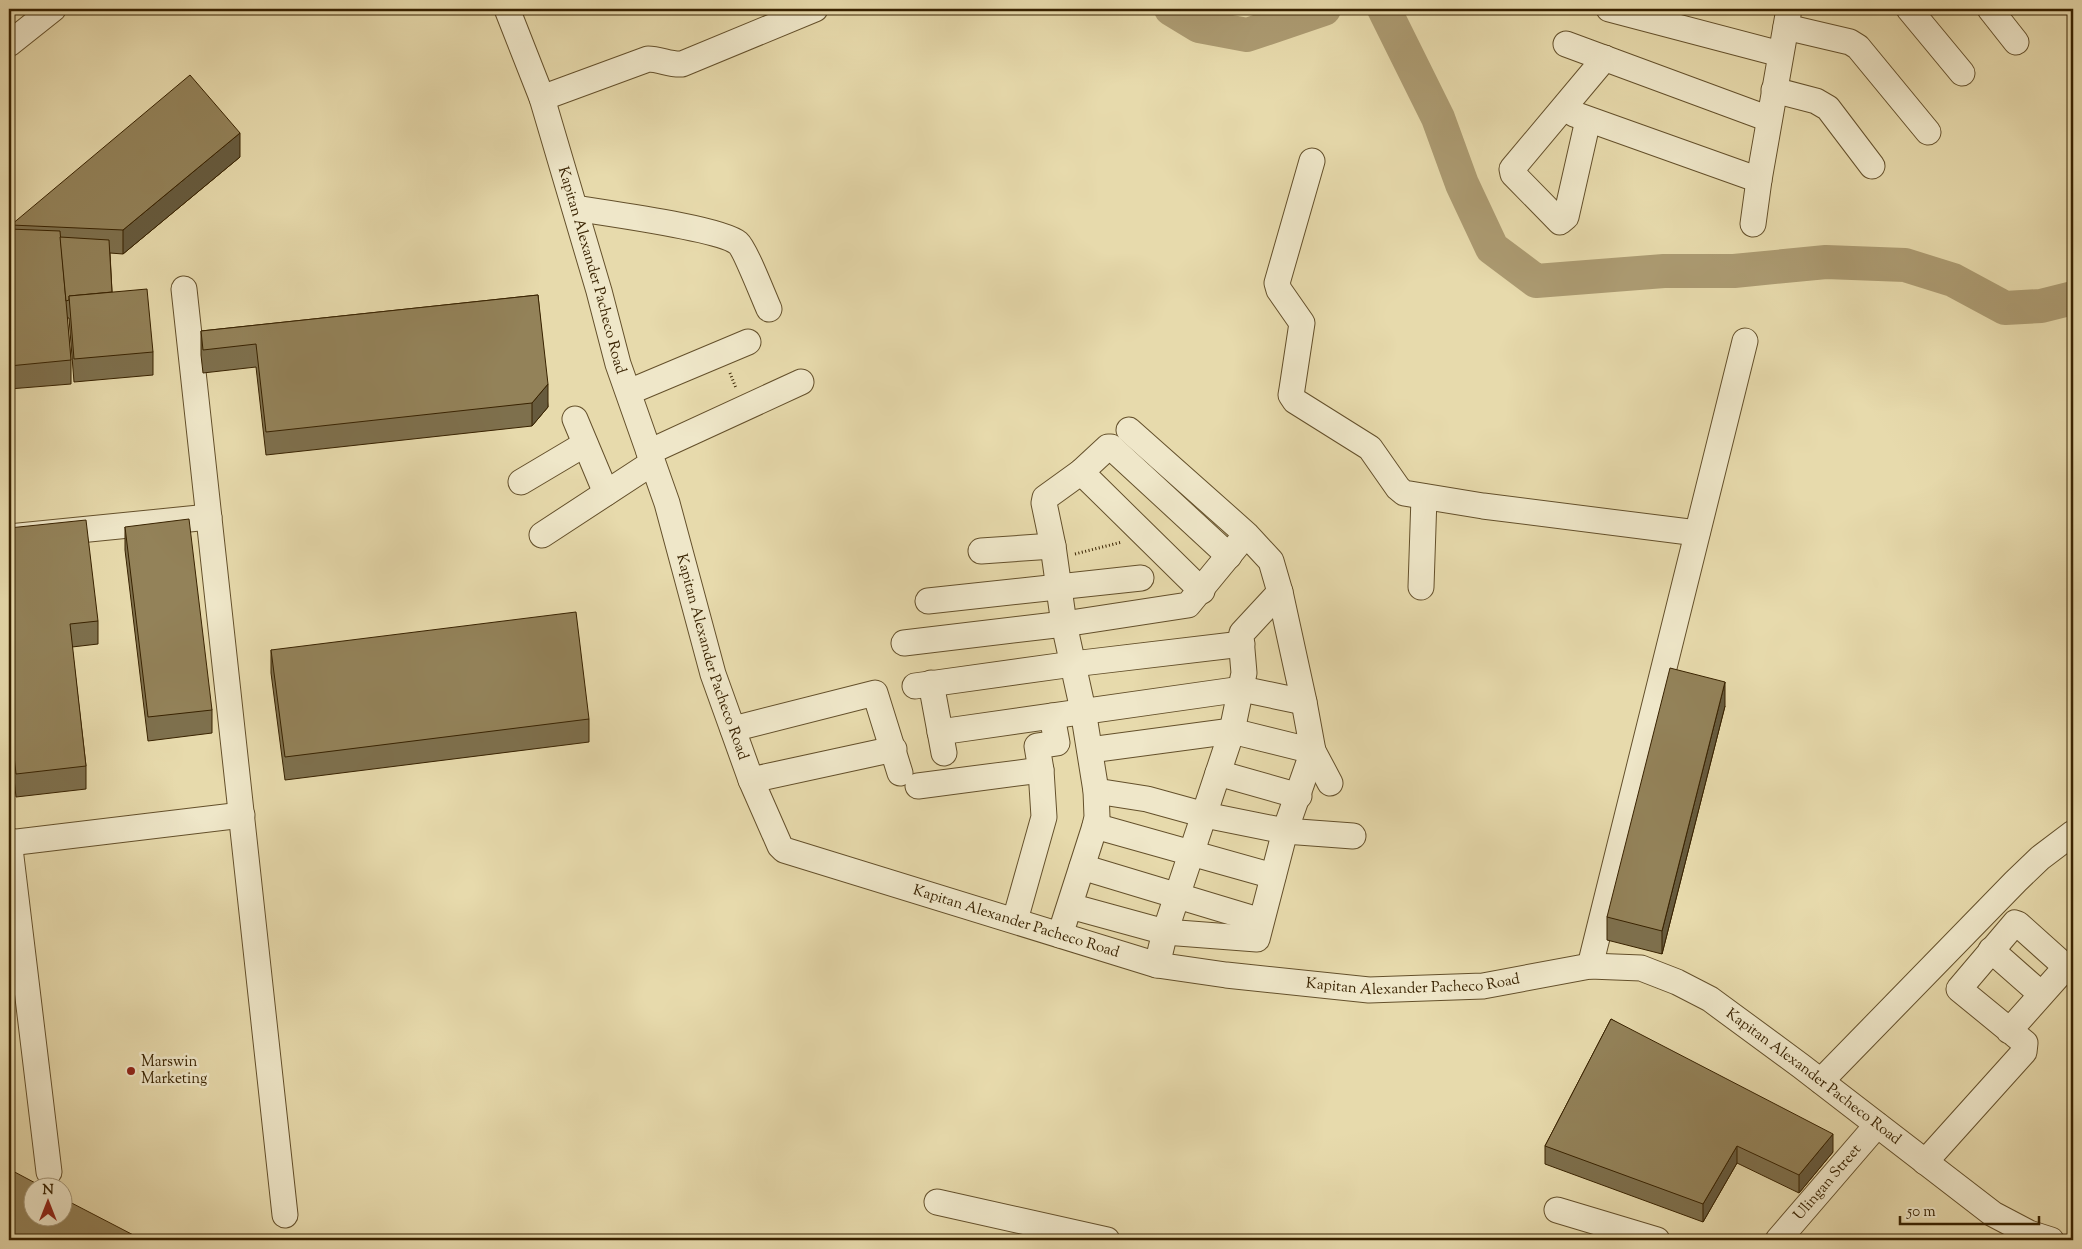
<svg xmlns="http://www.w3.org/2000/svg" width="2082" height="1249" font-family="'Sorts Mill Goudy',serif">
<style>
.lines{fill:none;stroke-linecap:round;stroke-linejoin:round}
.river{stroke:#ac9b72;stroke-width:34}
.minor-casing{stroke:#64502b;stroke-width:27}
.path{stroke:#382200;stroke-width:3;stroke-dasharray:1 2.5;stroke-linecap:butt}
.minor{stroke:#efe7c9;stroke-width:25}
.wall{fill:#7e704d;stroke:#382200}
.shaded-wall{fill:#675b3e;stroke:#382200}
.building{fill:#938259;stroke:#382200}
.poi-dot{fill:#8f2418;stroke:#efe7c9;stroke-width:2}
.labels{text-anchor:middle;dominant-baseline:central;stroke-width:5;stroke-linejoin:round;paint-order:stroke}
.street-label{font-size:15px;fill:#382200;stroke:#efe7c9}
.poi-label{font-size:15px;fill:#382200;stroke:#efe7c9;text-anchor:start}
</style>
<rect width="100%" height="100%" fill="#e7daac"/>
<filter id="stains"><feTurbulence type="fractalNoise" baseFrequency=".004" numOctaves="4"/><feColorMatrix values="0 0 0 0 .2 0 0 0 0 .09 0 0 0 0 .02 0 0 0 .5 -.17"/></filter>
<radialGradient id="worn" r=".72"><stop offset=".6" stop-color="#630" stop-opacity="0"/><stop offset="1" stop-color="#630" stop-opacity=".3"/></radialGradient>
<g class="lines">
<g class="river">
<polyline points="1171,9 1199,26 1247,35 1324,9"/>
<polyline points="1384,9 1438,118 1462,184 1492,248 1536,281 1664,271 1734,271 1826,262 1905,265 1953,280 2005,308 2041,306 2073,298"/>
</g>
<defs>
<g id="minor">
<path id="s1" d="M507,9l35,89 57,193 19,73 49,139 46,171 38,106 29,66 4,4 373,115 69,10 143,15 114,-4 107,-20 51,2 36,14 33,17 91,67 192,148 36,19 22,7"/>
<polyline points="1609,9 1780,54"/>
<polyline points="1909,9 1962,73"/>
<polyline points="1990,9 2016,42"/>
<polyline points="1786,27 1850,42 1858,47 1928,132"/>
<polyline points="9,44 53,9"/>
<polyline points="1566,44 1769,119"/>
<polyline points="1774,90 1816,101 1828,108 1872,166"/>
<path d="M542,98l106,-39c12,0 22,6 34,5l133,-55"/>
<polyline points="1574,114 1759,180"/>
<polyline points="1588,120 1566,217 1560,222 1513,174 1512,169 1605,58"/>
<polyline points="1312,161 1277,283 1279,290 1302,323 1292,389 1291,395 1295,401 1370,448 1398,488 1404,493 1483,506 1697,533"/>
<path d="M575,208c29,5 145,20 163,35 7,6 26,55 31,66"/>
<polyline points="1753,224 1759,180 1789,9"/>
<polyline points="184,289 285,1215"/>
<polyline points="629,392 748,342"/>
<polyline points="575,419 606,493"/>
<polyline points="1129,430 1246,534 1271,561 1280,592 1304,702 1313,751 1330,783"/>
<polyline points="649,452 801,382"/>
<polyline points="1081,472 1202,591"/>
<polyline points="521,482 585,444"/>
<polyline points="542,535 652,463"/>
<polyline points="9,537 209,517"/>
<polyline points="981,551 1053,546"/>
<polyline points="1421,587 1424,497"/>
<polyline points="928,601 1141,578"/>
<polyline points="904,643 1064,624 1188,605 1239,543"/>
<polyline points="931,683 944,753"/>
<polyline points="915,686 1073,664 1242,644"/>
<polyline points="733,729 875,693 900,773"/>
<polyline points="940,732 1242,689 1304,702"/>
<polyline points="1090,750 1232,731 1313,751"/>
<polyline points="1218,773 1299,796"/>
<polyline points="751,780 894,749"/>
<polyline points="918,786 1041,770"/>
<polyline points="1096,791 1147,799 1205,815 1285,831 1353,836"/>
<polyline points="1095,826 1273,876"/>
<polyline points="9,840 49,1172"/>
<polyline points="9,843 242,815"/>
<polyline points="1082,867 1261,921"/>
<polyline points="1070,906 1165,932 1257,939 1285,831 1313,751"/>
<polyline points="1015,920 1044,817 1041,770 1037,746 1057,743 1052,716"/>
<polyline points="1060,935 1095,826 1097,817 1096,791 1083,710 1064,624 1053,546 1044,503 1045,498 1081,472 1108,447 1111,447 1229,556"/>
<polyline points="1991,950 2041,994"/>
<polyline points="1157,965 1165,932 1232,731 1244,673 1241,638 1242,633 1280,592"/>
<polyline points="1590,966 1745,341"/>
<polyline points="1821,1081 2016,881 2040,858 2073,833"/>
<polyline points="1925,1162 2024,1052 2025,1043 1959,989 2015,923 2018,924 2066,967 2009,1031"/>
<polyline points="937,1202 1107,1240"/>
<polyline points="1557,1210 1657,1240"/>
<path id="s2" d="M1778,1240l99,-115"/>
</g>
</defs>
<use href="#minor" class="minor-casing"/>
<g class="path">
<polyline points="730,373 736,388"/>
<polyline points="1075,554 1122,542"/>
</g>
<use href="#minor" class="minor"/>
</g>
<g class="wall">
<polygon points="240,157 123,254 110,253 112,292 153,352 153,375 74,382 69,318 67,318 71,360 71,384 9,389 9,229 11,229 11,225"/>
<polygon points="538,295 548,407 532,426 266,455 256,367 203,373 201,355 201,331"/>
<polygon points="125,527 212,710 212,733 148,741 125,550"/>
<polygon points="9,528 98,621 98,644 72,647 86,766 86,789 16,797 9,733"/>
<polygon points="271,650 589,719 589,742 285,780 271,673"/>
<polygon points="1725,706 1662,954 1607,940 1607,917"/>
<polygon points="1611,1019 1833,1152 1799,1193 1737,1163 1703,1222 1545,1164 1545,1146"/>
</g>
<g class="shaded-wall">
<polygon points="240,133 240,157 123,254 123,230"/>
<polygon points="548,384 548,407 532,426 532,403"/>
<polygon points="1725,682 1725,706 1662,954 1662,931"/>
<polygon points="1833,1134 1833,1152 1799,1193 1799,1175"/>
<polygon points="1737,1146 1737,1163 1703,1222 1703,1204"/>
</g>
<g class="building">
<polygon points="190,75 240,133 123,230 11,225"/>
<polygon points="9,229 60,231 71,360 9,366"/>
<polygon points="60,237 109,240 112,292 69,296 69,300 66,301"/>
<polygon points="147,289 153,352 74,359 69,296"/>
<polygon points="538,295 548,384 532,403 266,432 256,344 203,350 201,331"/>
<polygon points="189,519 212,710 148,717 125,527"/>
<polygon points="86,520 98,621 70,624 86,766 16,774 9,710 9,528"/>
<polygon points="576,612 589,719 285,757 271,650"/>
<polygon points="1670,668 1725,682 1662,931 1607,917"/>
<polygon points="1611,1019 1833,1134 1799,1175 1737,1146 1703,1204 1545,1146"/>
<polygon points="9,1169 41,1186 32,1186 32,1216 62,1216 62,1198 143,1240 9,1240"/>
</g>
<circle class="poi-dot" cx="131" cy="1071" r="5"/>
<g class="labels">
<g class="street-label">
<text stroke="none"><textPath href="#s1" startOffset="275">Kapitan Alexander Pacheco Road</textPath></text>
<text stroke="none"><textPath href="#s1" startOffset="680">Kapitan Alexander Pacheco Road</textPath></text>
<text stroke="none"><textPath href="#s1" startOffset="1130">Kapitan Alexander Pacheco Road</textPath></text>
<text stroke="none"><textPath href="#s1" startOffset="1535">Kapitan Alexander Pacheco Road</textPath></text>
<text stroke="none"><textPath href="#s1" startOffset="1970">Kapitan Alexander Pacheco Road</textPath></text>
<text stroke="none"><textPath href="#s2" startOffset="76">Ulingan Street</textPath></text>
</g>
<g class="poi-label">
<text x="141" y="1062">Marswin<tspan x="141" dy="17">Marketing</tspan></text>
</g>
</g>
<rect width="2082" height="1249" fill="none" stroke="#e7daac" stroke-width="30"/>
<rect x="10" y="10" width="2062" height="1229" fill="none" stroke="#382200" stroke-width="2.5"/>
<rect x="15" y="15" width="2052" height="1219" fill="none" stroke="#382200"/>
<g transform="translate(48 1202)"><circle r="24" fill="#efe7c9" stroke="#a69879"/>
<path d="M0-4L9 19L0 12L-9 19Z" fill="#8f2418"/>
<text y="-8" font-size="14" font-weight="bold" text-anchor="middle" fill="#382200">N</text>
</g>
<path d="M1900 1216v8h139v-8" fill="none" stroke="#382200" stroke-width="2.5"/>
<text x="1907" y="1216" font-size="15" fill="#382200" stroke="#efe7c9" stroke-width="4" paint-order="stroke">50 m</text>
<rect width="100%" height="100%" filter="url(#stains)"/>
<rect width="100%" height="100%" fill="url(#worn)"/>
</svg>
